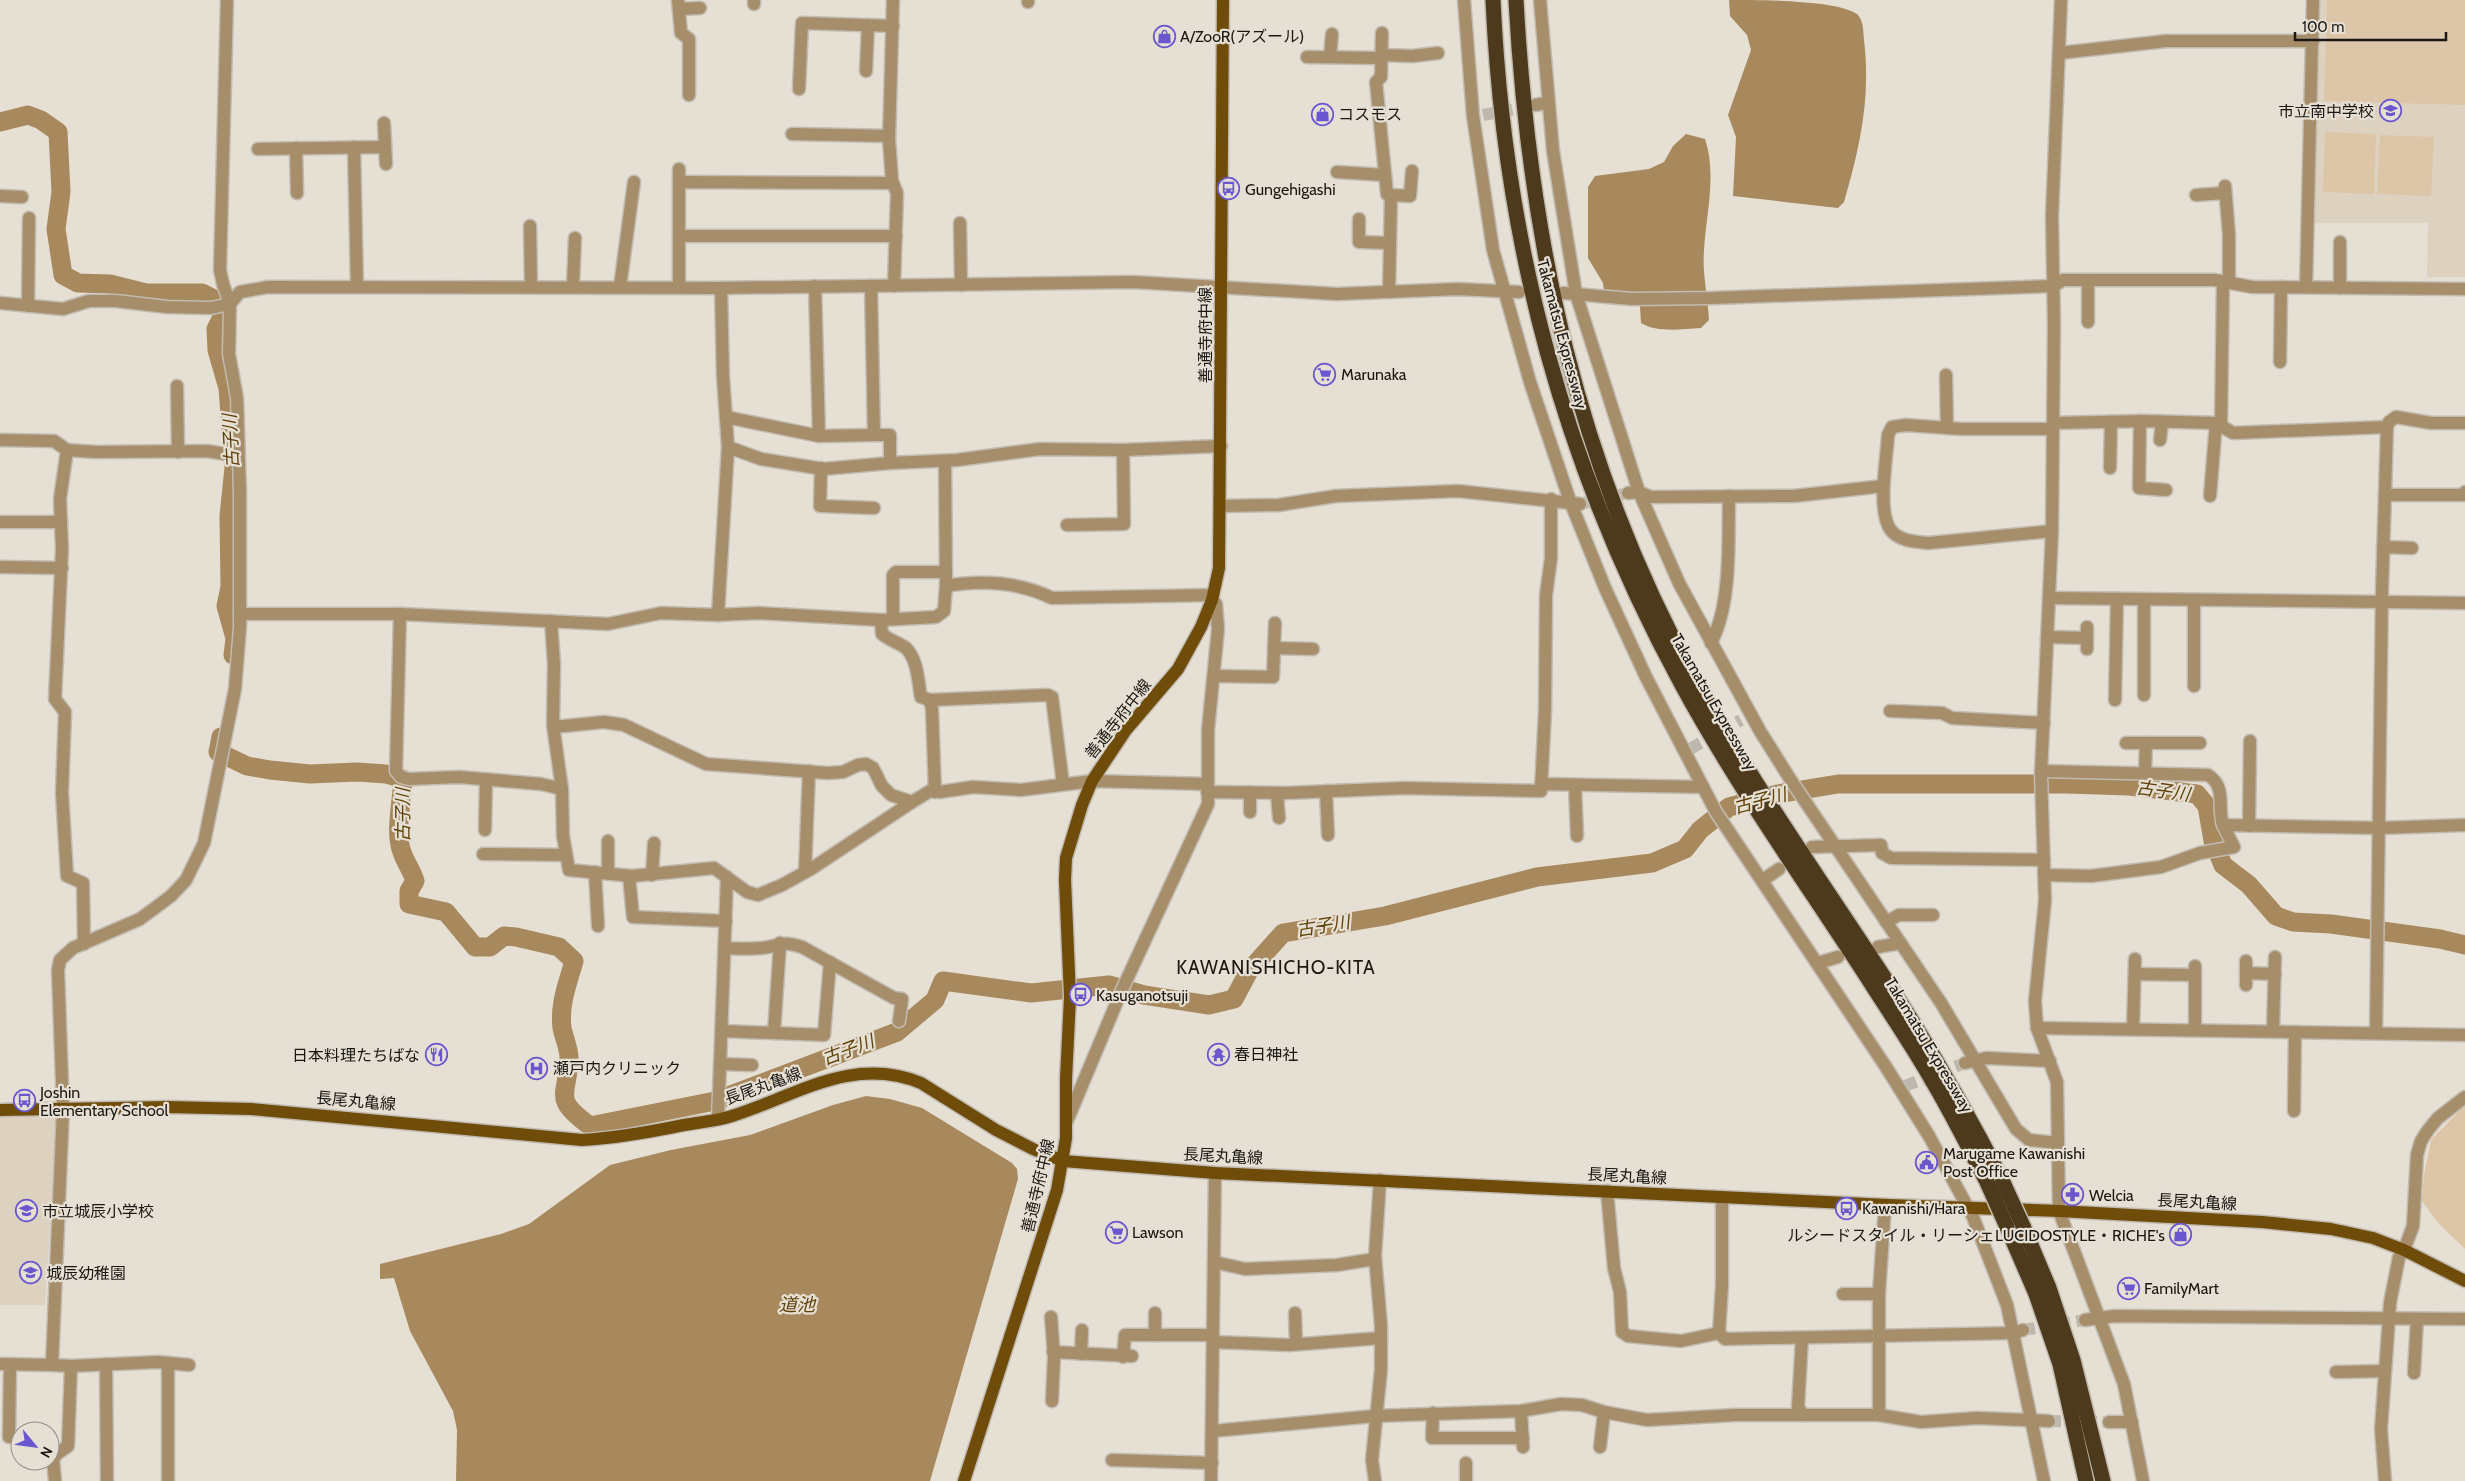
<svg xmlns="http://www.w3.org/2000/svg" width="2465" height="1481" font-family="Cabin,'Noto Sans JP',sans-serif">
<style>
.built{fill:#ddd1c0}
.green{fill:#dcc6a7}
.water{fill:#a7895d}
.lines{fill:none;stroke-linecap:round;stroke-linejoin:round}
.river{stroke:#a7895d;stroke-width:19}
.minor-tunnel{stroke:#bdb7ae;stroke-width:12;stroke-dasharray:12 6;stroke-linecap:butt}
.minor-casing{stroke:#c1bbb1;stroke-width:15}
.major-casing{stroke:#c1bbb1;stroke-width:15}
.highway-casing{stroke:#c1bbb1;stroke-width:18}
.minor{stroke:#a78e6a;stroke-width:12}
.major{stroke:#6f4c09;stroke-width:12}
.highway{stroke:#4d3a1c;stroke-width:15}
.highway-bridge-casing{stroke:#c1bbb1;stroke-width:18;stroke-linecap:butt}
.highway-bridge{stroke:#4d3a1c;stroke-width:15}
.labels{text-anchor:middle;dominant-baseline:central;stroke-width:4.5;stroke-linejoin:round;paint-order:stroke}
.poi-label{font-size:16px;fill:#1b1814;stroke:#e6dfd4;text-anchor:start}
.street-label{font-size:16px;fill:#1b1814;stroke:#e6dfd4}
.water-label{font-size:18px;font-style:italic;fill:#604107;stroke:#e6dfd4}
.quarter-label{font-size:19px;letter-spacing:1px;fill:#1b1814;stroke:#e6dfd4}
</style>
<rect width="100%" height="100%" fill="#e6dfd4"/>
<g class="built">
<polygon points="2317,0 2465,0 2465,277 2427,277 2428,223 2312,223"/>
<polygon points="0,1116 57,1117 45,1305 0,1305"/>
</g>
<g class="green">
<polygon points="2327,0 2465,0 2465,105 2324,101"/>
<polygon points="2325,132 2376,134 2374,194 2323,192"/>
<polygon points="2380,135 2434,137 2431,196 2377,194"/>
<polygon points="2465,1105 2465,1249 2438,1223 2422,1201 2424,1175 2431,1140"/>
</g>
<g class="water">
<path d="M1729,0c29,0 108,0 128,14 7,7 6,17 7,26 7,57 -4,107 -20,162l-6,6 -105,-12 3,-59 -8,-22 23,-65 -4,-15 -17,-19z"/>
<path d="M1686,134l19,5c12,36 1,75 -1,112 -2,22 4,46 5,69l-8,8c-19,1 -44,5 -60,-5l-2,-31h-35l-1,-9 -15,-25v-71l7,-11 54,-7 15,-7 9,-16z"/>
<polygon points="866,1096 890,1099 922,1108 1012,1163 1017,1169 1018,1179 930,1481 456,1481 457,1430 453,1411 410,1331 394,1278 380,1279 380,1264 501,1234 529,1224 610,1165 671,1150 750,1135 833,1105"/>
</g>
<g class="lines">
<g class="river">
<polyline points="0,122 28,115 41,120 58,132 61,192 56,229 63,275 78,283 110,284 146,293 202,293 218,301 223,315 216,329 217,350 228,388 234,468 229,516 230,587 226,606 235,638 233,655"/>
<path d="M221,737l-3,15 29,14 23,4 40,4 47,-2 29,2 17,5c-1,19 -7,49 -3,66 2,13 11,23 15,36l-6,10v13l37,8 29,35h15l14,-11 12,1 43,10 15,14c-6,22 -15,43 -12,67 2,10 7,20 7,30 -1,39 -18,39 21,68l125,-25 182,-69 38,-32 8,-19 88,12 78,-8 35,10 65,10 25,-6 15,-28 34,-38 102,-17 152,-39 115,-14 33,-14 15,-19 29,-23 49,-13 60,-10h228l63,2 68,8 10,12 6,35 10,24 26,20 27,31 17,6 38,2 109,15 25,6"/>
</g>
<g class="minor-tunnel">
<polyline points="1483,115 1532,106"/>
<polyline points="1580,504 1628,493"/>
<polyline points="1690,749 1741,720"/>
<polyline points="1905,1086 1965,1063"/>
<polyline points="2023,1330 2085,1320"/>
<polyline points="2049,1421 2109,1422"/>
</g>
<defs>
<g id="minor">
<polyline points="678,0 681,33 689,39 689,95"/>
<polyline points="893,0 889,139 892,181 897,193 894,286"/>
<polyline points="1464,0 1473,116 1493,250 1530,382 1570,501 1605,588 1646,677 1716,812 1886,1067 1929,1136 1973,1217 2007,1305 2044,1481"/>
<polyline points="1540,0 1553,151 1576,294 1639,492 1679,583 1760,731 1792,782 1941,1003 2016,1129 2029,1140 2058,1143"/>
<polyline points="2061,0 2052,216 2054,324 2052,531 2041,774 2045,900 2035,1001 2037,1028 2057,1082 2059,1211 2124,1384 2143,1481"/>
<polyline points="1028,2 1028,0"/>
<polyline points="754,4 754,0"/>
<polyline points="679,9 700,8"/>
<polyline points="1382,33 1381,77 1376,82 1387,194 1391,195 1389,292"/>
<polyline points="2060,53 2166,41 2313,41"/>
<polyline points="1381,55 1413,56 1438,53"/>
<polyline points="1307,57 1381,58"/>
<polyline points="1330,57 1332,34"/>
<polyline points="866,71 868,25"/>
<polyline points="799,89 802,23 893,26"/>
<polyline points="1535,105 1547,103"/>
<polyline points="384,123 386,164"/>
<polyline points="792,134 889,136"/>
<polyline points="354,147 357,286"/>
<polyline points="296,148 297,193"/>
<polyline points="258,149 385,147"/>
<polyline points="679,169 679,182"/>
<polyline points="1337,172 1385,175"/>
<polyline points="2225,186 2229,235 2229,283"/>
<polyline points="1391,195 1410,196 1412,171"/>
<polyline points="2196,195 2225,193"/>
<polyline points="0,196 22,197"/>
<polyline points="1359,219 1359,242 1390,243"/>
<polyline points="960,223 961,285"/>
<polyline points="530,226 531,286"/>
<polyline points="679,236 896,236"/>
<polyline points="2340,242 2340,288"/>
<polyline points="573,286 575,238"/>
<polyline points="815,286 819,436"/>
<polyline points="871,286 874,435 890,435 890,463"/>
<polyline points="620,287 634,182"/>
<polyline points="679,287 679,182 893,183"/>
<polyline points="2306,287 2313,0"/>
<polyline points="1563,293 1632,299 1712,298 2053,286 2063,280 2215,280 2252,287 2465,289"/>
<polyline points="0,303 63,309 89,301 116,301 167,307 211,308 230,304 240,292 268,287 721,288 1133,282 1337,294 1458,289 1519,292"/>
<polyline points="28,306 29,218"/>
<polyline points="2088,322 2088,280"/>
<polyline points="2280,362 2281,287"/>
<polyline points="1946,375 1947,428"/>
<polyline points="177,386 178,452"/>
<polyline points="726,417 819,436 874,435"/>
<polyline points="2140,421 2139,488 2166,490"/>
<polyline points="2053,423 2144,421 2216,423 2233,433 2387,427"/>
<polyline points="2221,426 2223,282"/>
<polyline points="0,440 54,441 67,450 96,452 207,451 238,456"/>
<polyline points="2160,440 2162,422"/>
<polyline points="728,447 761,459 823,469 890,463 957,460 1040,449 1123,450 1221,446"/>
<polyline points="67,450 60,499 62,549 55,699 65,712 62,793 67,876 83,883 84,944"/>
<polyline points="945,461 946,586"/>
<polyline points="821,468 820,506 874,508"/>
<polyline points="2110,468 2111,422"/>
<polyline points="1628,493 1639,492 1651,497 1794,496 1883,486"/>
<polyline points="2385,495 2465,495 2465,492"/>
<polyline points="2210,496 2216,423"/>
<polyline points="1221,506 1279,505 1336,496 1458,491 1580,504"/>
<polyline points="0,522 61,522"/>
<polyline points="1067,525 1124,524 1123,450"/>
<path d="M2052,531l-123,12c-14,-1 -31,-2 -39,-14 -13,-20 -3,-71 -2,-94l4,-8 14,-2 56,4h91"/>
<polyline points="2383,547 2412,548"/>
<polyline points="0,567 62,568"/>
<polyline points="2049,598 2465,603"/>
<path d="M240,614h160l208,10 53,-11 57,2 40,-2 123,7 55,-3 8,-6 2,-25c36,-6 73,-4 106,12l161,-3"/>
<polyline points="400,614 396,771 401,777 409,779 459,777 541,784 562,789 563,836 569,870 632,876 714,868 747,892 758,895 782,885 811,869 912,802"/>
<polyline points="718,615 728,447 723,376 721,288"/>
<polyline points="893,619 893,575 896,572 946,572"/>
<path d="M881,620l1,14c7,6 17,9 24,14 12,12 12,34 15,49l9,3 118,-5 4,2 11,87"/>
<polyline points="551,621 554,664 553,725 562,789"/>
<polyline points="2047,637 2087,638"/>
<path d="M1711,643c21,-40 17,-102 18,-147"/>
<polyline points="1274,648 1313,649"/>
<polyline points="2087,649 2087,627"/>
<polyline points="1215,676 1273,677 1275,623"/>
<polyline points="2194,686 2194,601"/>
<polyline points="2144,695 2144,600"/>
<polyline points="930,700 932,709 935,792"/>
<polyline points="2115,700 2117,599"/>
<polyline points="1890,711 1942,713 1952,718 2044,723"/>
<polyline points="554,727 604,722 624,725 706,764 828,773 843,772 858,765 866,764 873,768 882,786 891,795 912,802 930,791 940,792 973,787 1021,790 1092,781 1207,784"/>
<polyline points="2126,743 2200,743"/>
<path d="M2041,771l167,4c19,12 9,32 15,50"/>
<polyline points="2145,772 2146,743"/>
<polyline points="1541,784 1703,787"/>
<polyline points="1575,785 1577,836"/>
<polyline points="1326,791 1328,835"/>
<polyline points="1207,792 1286,793 1405,788 1541,791 1545,710 1546,595 1551,558 1551,499"/>
<polyline points="1250,792 1250,812"/>
<polyline points="1277,793 1279,818"/>
<polyline points="2249,826 2250,741"/>
<polyline points="485,830 486,780"/>
<polyline points="608,841 608,873"/>
<polyline points="1812,847 1881,845 1882,853 1891,858 2044,860"/>
<polyline points="483,854 566,855"/>
<polyline points="595,872 598,926"/>
<polyline points="805,872 809,771"/>
<polyline points="652,875 654,843"/>
<polyline points="2044,875 2091,876 2161,867 2200,853 2234,847 2223,825 2380,828 2465,825"/>
<polyline points="629,876 633,917 726,921"/>
<polyline points="1763,880 1779,869"/>
<polyline points="1886,922 1899,915 1933,915"/>
<polyline points="1878,947 1900,943"/>
<path d="M725,948c13,1 25,1 37,0 19,-2 18,-8 40,-1l92,51 8,1 -3,22"/>
<polyline points="1818,963 1838,957"/>
<polyline points="2195,966 2195,1030"/>
<polyline points="2246,973 2275,974"/>
<polyline points="2135,974 2195,975"/>
<polyline points="2246,985 2246,961"/>
<polyline points="2037,1028 2465,1035"/>
<polyline points="2133,1029 2135,959"/>
<polyline points="722,1031 824,1035 830,962"/>
<polyline points="2273,1031 2275,957"/>
<polyline points="774,1033 780,943"/>
<polyline points="2376,1033 2382,591 2387,427 2389,422 2396,417 2431,423 2465,423"/>
<polyline points="1965,1063 1986,1058 2050,1061"/>
<polyline points="720,1064 752,1065"/>
<polyline points="2294,1111 2295,1032"/>
<polyline points="718,1119 727,877"/>
<polyline points="1067,1121 1121,992 1208,804 1208,730 1218,629 1216,604 1212,600"/>
<polyline points="1607,1191 1614,1268 1620,1292 1622,1332 1628,1336 1681,1341 1719,1333"/>
<polyline points="1722,1197 1722,1285 1719,1333 1725,1339 2013,1333 2023,1330"/>
<polyline points="1214,1262 1245,1269 1337,1265 1375,1259"/>
<polyline points="1843,1294 1879,1294"/>
<polyline points="1155,1313 1155,1335"/>
<polyline points="1295,1313 1296,1344"/>
<polyline points="1051,1317 1054,1357 1052,1401"/>
<polyline points="2085,1320 2115,1316 2465,1319"/>
<polyline points="1802,1338 1798,1407 1803,1415"/>
<polyline points="1213,1342 1289,1345 1381,1338"/>
<polyline points="1053,1352 1132,1356"/>
<polyline points="1081,1354 1082,1330"/>
<polyline points="1123,1357 1125,1335 1213,1335"/>
<polyline points="168,1363 168,1481"/>
<polyline points="0,1364 52,1365"/>
<polyline points="106,1364 107,1481"/>
<polyline points="71,1366 158,1362 189,1365"/>
<polyline points="2336,1372 2385,1371"/>
<polyline points="2414,1373 2417,1319"/>
<polyline points="1521,1411 1523,1447"/>
<polyline points="1433,1413 1432,1438 1523,1438"/>
<polyline points="1879,1415 1921,1422 1977,1418 2049,1421"/>
<polyline points="2109,1422 2132,1422"/>
<polyline points="1213,1431 1375,1416 1521,1411 1561,1404 1582,1405 1604,1412 1647,1420 1735,1415 1879,1415 1879,1293 1885,1205"/>
<polyline points="9,1437 10,1365"/>
<polyline points="1600,1447 1604,1412"/>
<polyline points="1112,1460 1212,1463"/>
<polyline points="55,1481 53,1459 58,1453 68,1446 71,1366 52,1365 63,1109 58,970 60,960 73,948 140,919 171,896 186,880 204,843 235,689 240,627 240,493 237,398 229,354 230,304 223,284 220,270 227,0"/>
<polyline points="1211,1481 1215,1173"/>
<polyline points="1375,1481 1372,1460 1381,1369 1381,1326 1375,1256 1380,1180"/>
<polyline points="1466,1481 1466,1463"/>
<polyline points="2385,1481 2381,1429 2390,1303 2399,1257 2404,1250 2413,1226 2417,1155 2421,1141 2428,1130 2438,1118 2465,1097"/>
</g>
<g id="major">
<path d="M0,1110l168,-3 83,2 331,31c35,-2 68,-8 102,-15 16,-3 33,-4 48,-9 64,-20 120,-61 189,-33l75,47 37,19 30,12 152,12 673,32 171,6 203,11 69,7 42,9 31,12 61,31"/>
<polyline points="964,1481 1057,1190 1066,1138 1066,1079 1070,997 1065,880 1066,858 1082,805 1092,781 1126,730 1178,669 1201,627 1212,600 1219,568 1223,0"/>
</g>
<g id="highway">
<path d="M1493,0c11,245 72,470 189,685 57,105 128,203 192,303 20,31 41,62 59,94 19,32 35,65 53,98"/>
<path d="M1516,0c13,241 61,467 179,680 57,103 125,199 189,297 43,66 82,133 118,203"/>
<polyline points="2023,1226 2049,1288 2073,1360 2103,1481"/>
<polyline points="2007,1227 2036,1294 2060,1364 2086,1481"/>
</g>
</defs>
<use href="#minor" class="minor-casing"/>
<use href="#major" class="major-casing"/>
<use href="#highway" class="highway-casing"/>
<use href="#minor" class="minor"/>
<use href="#major" class="major"/>
<use href="#highway" class="highway"/>
<defs>
<g id="highway-bridge">
<polyline points="1986,1180 2007,1227"/>
<polyline points="2002,1180 2023,1226"/>
</g>
</defs>
<use href="#highway-bridge" class="highway-bridge-casing"/>
<use href="#highway-bridge" class="highway-bridge"/>
</g>
<defs>
<symbol id="shop-ring" viewBox="-11 -11 22 22"><circle r="9.5" fill="#e6dfd4" stroke="#6a56cf" stroke-width="1.5"/><path d="M-5-2.5h2.3a2.7 3.5 0 0 1 5.4 0H5L5.5 6h-11ZM-1.5-2.5h3a1.5 2.3 0 0 0-3 0Z" fill="#6a56cf"/></symbol>
<symbol id="school-ring" viewBox="-11 -11 22 22"><circle r="9.5" fill="#e6dfd4" stroke="#6a56cf" stroke-width="1.5"/><path d="M0-5L7-2L0 1L-7-2ZM-4 1L0 2.5L4 1V4Q0 6-4 4Z" fill="#6a56cf"/></symbol>
<symbol id="bus-ring" viewBox="-11 -11 22 22"><circle r="9.5" fill="#e6dfd4" stroke="#6a56cf" stroke-width="1.5"/><path d="M-5-6H5V4H4V6H2V4H-2V6H-4V4H-5ZM-3.5-4V0h7V-4ZM-3.5 1.2v1.5H-2V1.2ZM2 1.2v1.5H3.5V1.2Z" fill="#6a56cf"/></symbol>
<symbol id="supermarket-ring" viewBox="-11 -11 22 22"><circle r="9.5" fill="#e6dfd4" stroke="#6a56cf" stroke-width="1.5"/><path d="M-6-5.5h2.5l.6 2H6L4.5 2H-2.5L-4.4-4H-6ZM-1.5 3.2a1.3 1.3 0 1 0 .1 0ZM3 3.2a1.3 1.3 0 1 0 .1 0Z" fill="#6a56cf"/></symbol>
<symbol id="temple-ring" viewBox="-11 -11 22 22"><circle r="9.5" fill="#e6dfd4" stroke="#6a56cf" stroke-width="1.5"/><path d="M0-6L5-2H3V0L6.5 2.5H4V6H1.5V3h-3V6H-4V2.5H-6.5L-3 0V-2H-5Z" fill="#6a56cf"/></symbol>
<symbol id="restaurant-ring" viewBox="-11 -11 22 22"><circle r="9.5" fill="#e6dfd4" stroke="#6a56cf" stroke-width="1.5"/><path d="M-5-6h1v4h1v-4h1v4h1v-4h1v5L-1.5 .5V6h-2V.5L-5-1ZM5-6V6H3V1.5H1.5Q1.5-4 5-6Z" fill="#6a56cf"/></symbol>
<symbol id="hospital-ring" viewBox="-11 -11 22 22"><circle r="9.5" fill="#e6dfd4" stroke="#6a56cf" stroke-width="1.5"/><path d="M-5-5h3v3.5h4V-5h3V5h-3V1.5h-4V5h-3Z" fill="#6a56cf"/></symbol>
<symbol id="civic-ring" viewBox="-11 -11 22 22"><circle r="9.5" fill="#e6dfd4" stroke="#6a56cf" stroke-width="1.5"/><path d="M-.6-6.5H3V-4.5H.6V-3L4-1V1h2V6H-6V1h2V-1L-.6-3ZM-1.2 2.5V6h2.4V2.5Z" fill="#6a56cf"/></symbol>
<symbol id="pharmacy-ring" viewBox="-11 -11 22 22"><circle r="9.5" fill="#e6dfd4" stroke="#6a56cf" stroke-width="1.5"/><path d="M-2-6h4v4h4v4h-4v4h-4v-4h-4v-4h4Z" fill="#6a56cf"/></symbol>
</defs>
<g fill-rule="evenodd">
<use href="#shop-ring" x="1152" y="24" width="25" height="25"/>
<use href="#school-ring" x="2378" y="98" width="25" height="25"/>
<use href="#shop-ring" x="1310" y="102" width="25" height="25"/>
<use href="#bus-ring" x="1216" y="176" width="25" height="25"/>
<use href="#supermarket-ring" x="1312" y="362" width="25" height="25"/>
<use href="#bus-ring" x="1068" y="982" width="25" height="25"/>
<use href="#temple-ring" x="1206" y="1042" width="25" height="25"/>
<use href="#restaurant-ring" x="424" y="1042" width="25" height="25"/>
<use href="#hospital-ring" x="524" y="1056" width="25" height="25"/>
<use href="#bus-ring" x="12" y="1088" width="25" height="25"/>
<use href="#civic-ring" x="1914" y="1150" width="25" height="25"/>
<use href="#pharmacy-ring" x="2060" y="1182" width="25" height="25"/>
<use href="#bus-ring" x="1834" y="1196" width="25" height="25"/>
<use href="#school-ring" x="14" y="1198" width="25" height="25"/>
<use href="#supermarket-ring" x="1104" y="1220" width="25" height="25"/>
<use href="#shop-ring" x="2168" y="1222" width="25" height="25"/>
<use href="#school-ring" x="18" y="1260" width="25" height="25"/>
<use href="#supermarket-ring" x="2116" y="1276" width="25" height="25"/>
</g>
<g class="labels">
<g class="poi-label">
<text x="1180" y="36">A/ZooR(アズール)</text>
<text x="2374" y="111" text-anchor="end">市立南中学校</text>
<text x="1338" y="114">コスモス</text>
<text x="1245" y="189">Gungehigashi</text>
<text x="1341" y="374">Marunaka</text>
<text x="1096" y="995">Kasuganotsuji</text>
<text x="1234" y="1054">春日神社</text>
<text x="420" y="1055" text-anchor="end">日本料理たちばな</text>
<text x="553" y="1068">瀬戸内クリニック</text>
<text x="40" y="1092">Joshin<tspan x="40" dy="18">Elementary School</tspan></text>
<text x="1943" y="1153">Marugame Kawanishi<tspan x="1943" dy="18">Post Office</tspan></text>
<text x="2089" y="1195">Welcia</text>
<text x="1862" y="1208">Kawanishi/Hara</text>
<text x="42" y="1211">市立城辰小学校</text>
<text x="1132" y="1232">Lawson</text>
<text x="2165" y="1235" text-anchor="end">ルシードスタイル・リーシェLUCIDOSTYLE・RICHE's</text>
<text x="46" y="1273">城辰幼稚園</text>
<text x="2144" y="1288">FamilyMart</text>
</g>
<g class="street-label">
<text transform="translate(1562 334) rotate(75)">Takamatsu Expressway</text>
<text transform="translate(1205 335) rotate(-90)">善通寺府中線</text>
<text transform="translate(1714 702) rotate(60)">Takamatsu Expressway</text>
<text transform="translate(1118 719) rotate(-52)">善通寺府中線</text>
<text transform="translate(1929 1045) rotate(59)">Takamatsu Expressway</text>
<text transform="translate(763 1086) rotate(-20)">長尾丸亀線</text>
<text transform="translate(356 1101) rotate(5)">長尾丸亀線</text>
<text transform="translate(1223 1156) rotate(3)">長尾丸亀線</text>
<text transform="translate(1627 1176) rotate(3)">長尾丸亀線</text>
<text transform="translate(1038 1186) rotate(-77)">善通寺府中線</text>
<text transform="translate(2197 1202) rotate(3)">長尾丸亀線</text>
</g>
<g class="water-label">
<text transform="translate(231 441) rotate(-93)">古子川</text>
<text transform="translate(2163 791) rotate(8)">古子川</text>
<text transform="translate(1760 801) rotate(-15)">古子川</text>
<text transform="translate(403 815) rotate(-90)">古子川</text>
<text transform="translate(1323 926) rotate(-9)">古子川</text>
<text transform="translate(848 1050) rotate(-21)">古子川</text>
<text x="797" y="1305">道池</text>
</g>
<g class="quarter-label">
<text x="1276" y="967">KAWANISHICHO-KITA</text>
</g>
</g>
<g transform="translate(35 1446) rotate(119)"><circle r="24" fill="#e6dfd4" stroke="#958f87"/>
<path d="M0-4L9 19L0 12L-9 19Z" fill="#6a56cf"/>
<text y="-8" font-size="14" font-weight="bold" text-anchor="middle" fill="#1b1814">N</text>
</g>
<path d="M2295 32v8h151v-8" fill="none" stroke="#1b1814" stroke-width="2.5"/>
<text x="2302" y="32" font-size="15" fill="#1b1814" stroke="#e6dfd4" stroke-width="4" paint-order="stroke">100 m</text>
</svg>
